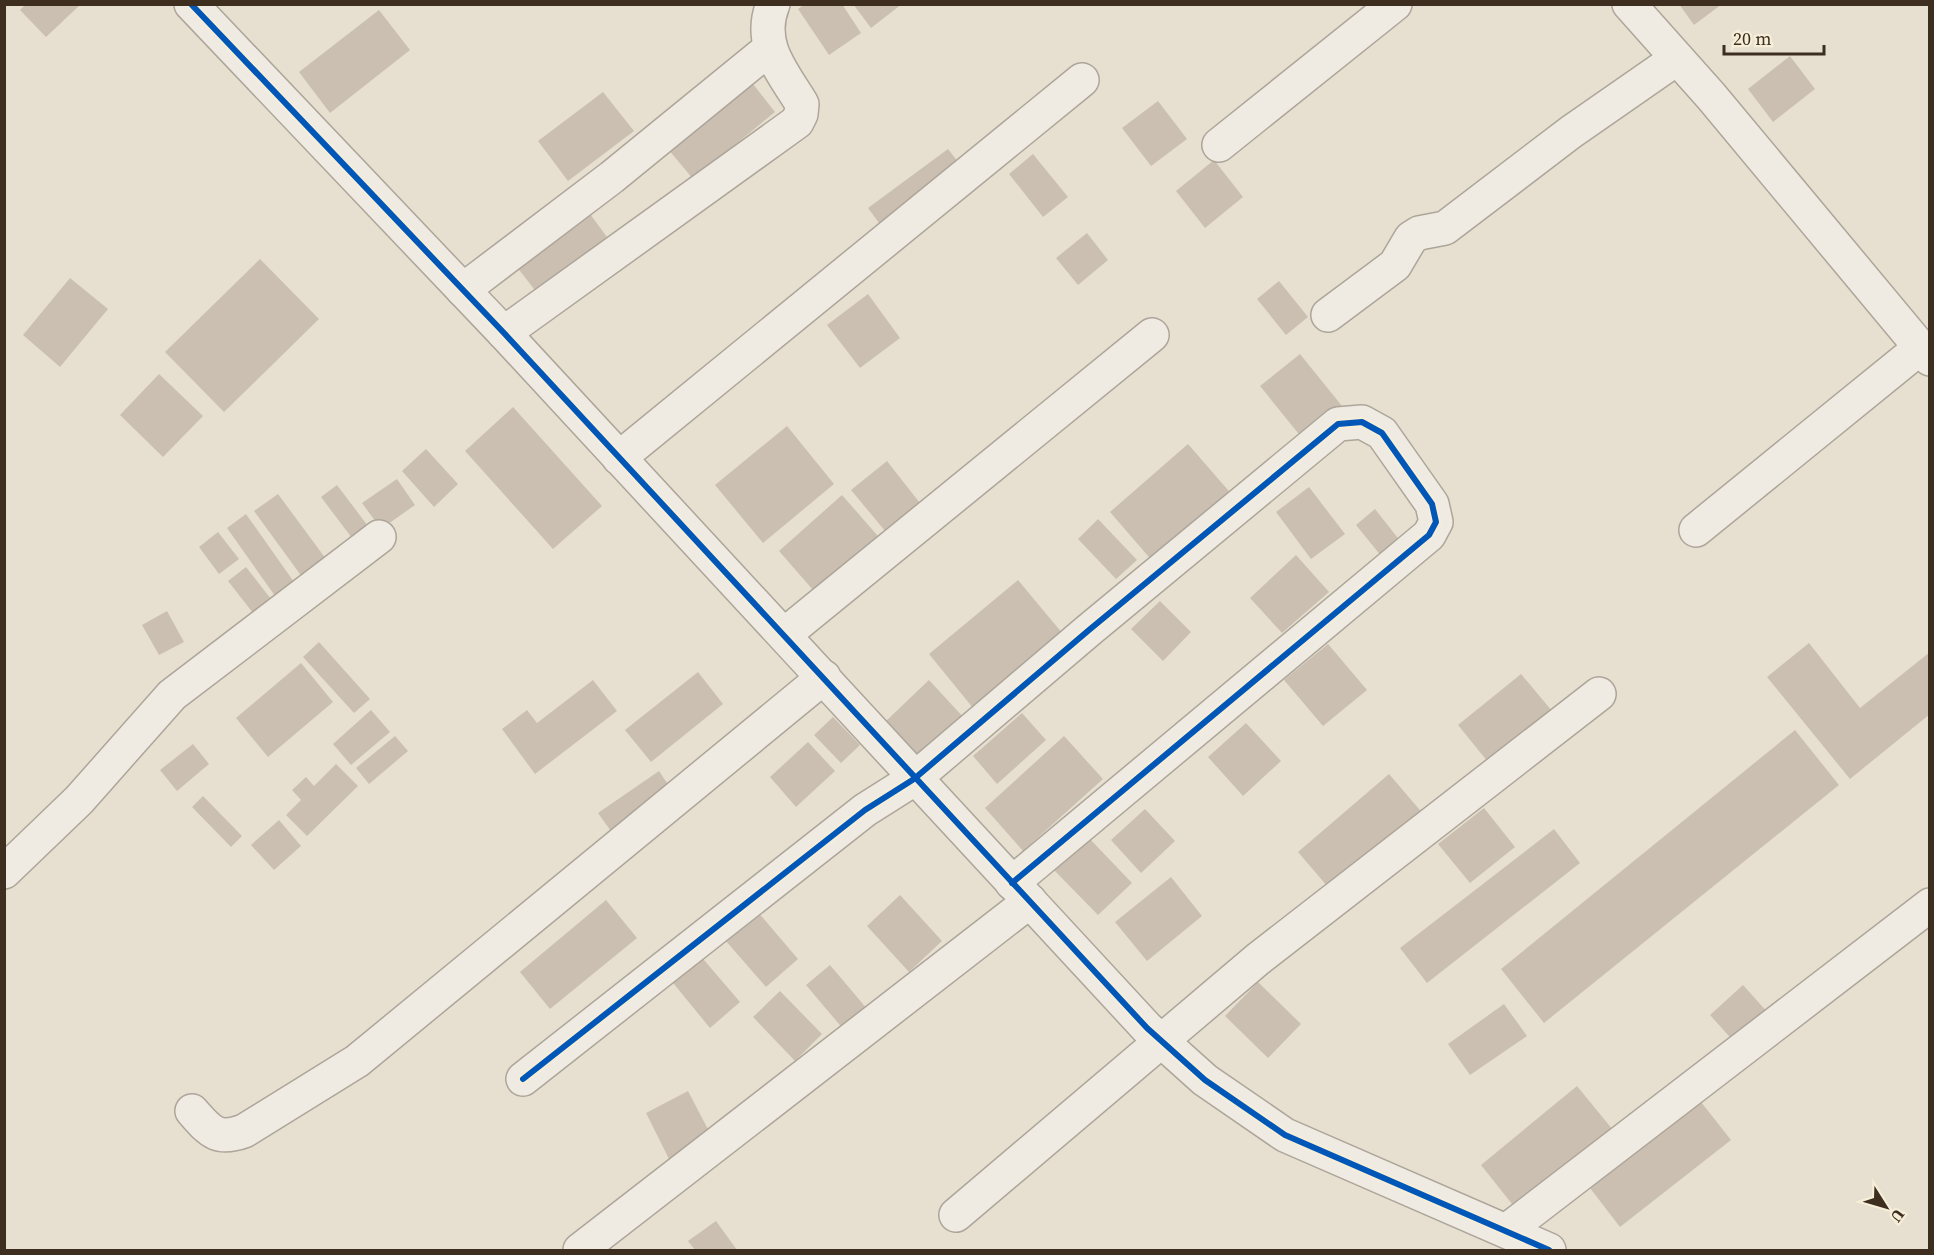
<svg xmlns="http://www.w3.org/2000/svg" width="1934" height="1255" font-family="'Source Serif 4',serif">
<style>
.building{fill:#cbbfb2}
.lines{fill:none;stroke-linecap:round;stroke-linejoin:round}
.minor-casing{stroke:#ada599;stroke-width:36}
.minor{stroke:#efebe3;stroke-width:33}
.cycleway-casing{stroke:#f7eed8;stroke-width:10}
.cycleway{stroke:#0057b8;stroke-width:6}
</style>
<rect width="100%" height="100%" fill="#e7e0d1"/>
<g class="building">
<polygon points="26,4 81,4 46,37 20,10"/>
<polygon points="805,4 842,4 861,33 829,55 798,9"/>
<polygon points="853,4 902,4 871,28"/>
<polygon points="1679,4 1722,4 1694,25"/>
<polygon points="379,10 410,50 330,113 299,72"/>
<polygon points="1790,56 1815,89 1773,122 1748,89"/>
<polygon points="746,75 775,112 693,179 663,143"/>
<polygon points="603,92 634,131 568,181 538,141"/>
<polygon points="1158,101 1187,139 1151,166 1122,128"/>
<polygon points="948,149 962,167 882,227 868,208"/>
<polygon points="1033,154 1068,197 1043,217 1009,174"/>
<polygon points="1214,160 1243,197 1205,228 1176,191"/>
<polygon points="582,203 615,248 544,302 510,258"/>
<polygon points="1087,233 1108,260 1078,285 1056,258"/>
<polygon points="260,259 319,319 224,412 165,352"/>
<polygon points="70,278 108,309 60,367 23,335"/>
<polygon points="1279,281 1308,317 1286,335 1257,299"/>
<polygon points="868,294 900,338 860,368 827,325"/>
<polygon points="1300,354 1342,406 1302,438 1260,386"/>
<polygon points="159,374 203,416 163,457 120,415"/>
<polygon points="513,407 602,506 553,549 465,451"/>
<polygon points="787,426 834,484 763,543 715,485"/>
<polygon points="1188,444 1234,497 1155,564 1110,512"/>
<polygon points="426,449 458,484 434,507 402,471"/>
<polygon points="887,461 930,516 896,544 851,490"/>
<polygon points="397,479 415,505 381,529 362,503"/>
<polygon points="337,485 374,534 358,546 321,497"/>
<polygon points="1309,487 1345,534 1311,559 1276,512"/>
<polygon points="278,494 329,563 305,581 254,511"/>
<polygon points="842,495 884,543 820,598 779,551"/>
<polygon points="1375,509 1401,542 1382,557 1356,525"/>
<polygon points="246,514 294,582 275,596 227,528"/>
<polygon points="1098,519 1137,560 1116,579 1078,539"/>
<polygon points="218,532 239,559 219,574 199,547"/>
<polygon points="1296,555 1329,592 1282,633 1250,598"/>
<polygon points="246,567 271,599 253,613 228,581"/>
<polygon points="1018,580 1063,634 973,708 929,654"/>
<polygon points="1160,601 1191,632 1163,661 1131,629"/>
<polygon points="167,611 184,642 159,655 142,625"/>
<polygon points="319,642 370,699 354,713 303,657"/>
<polygon points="1809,643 1860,708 1930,652 1930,714 1850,779 1767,677"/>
<polygon points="1328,644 1367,690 1323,726 1284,680"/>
<polygon points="301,663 333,702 268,757 236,718"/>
<polygon points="698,672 723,704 651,762 625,730"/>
<polygon points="1521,674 1552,711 1488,762 1458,725"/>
<polygon points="593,680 617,711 535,774 502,729 527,710 537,723"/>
<polygon points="929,680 964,718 919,760 884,723"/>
<polygon points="371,710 390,732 351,765 333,744"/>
<polygon points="1022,713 1046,740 997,784 973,756"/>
<polygon points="833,717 860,745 841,763 814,735"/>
<polygon points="1246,723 1281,761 1243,796 1208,757"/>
<polygon points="1795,730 1839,785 1544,1023 1501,969"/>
<polygon points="395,736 408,751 369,784 356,768"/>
<polygon points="1064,736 1103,779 1023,851 985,808"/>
<polygon points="808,742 835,771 796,807 770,777"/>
<polygon points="193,744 209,764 177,791 160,770"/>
<polygon points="336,764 358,786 307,836 286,815 301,800 292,790 306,777 314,786"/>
<polygon points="659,771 675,795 615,837 598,813"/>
<polygon points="1389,774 1425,816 1334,894 1298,852"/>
<polygon points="203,796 242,836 231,847 192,807"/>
<polygon points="1484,808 1515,847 1470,883 1438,844"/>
<polygon points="1145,809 1175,841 1141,873 1111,840"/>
<polygon points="279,820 301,846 274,870 251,845"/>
<polygon points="1554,829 1580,863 1427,983 1400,948"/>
<polygon points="1087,836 1132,883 1098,915 1053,869"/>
<polygon points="1171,877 1202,916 1147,961 1115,922"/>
<polygon points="900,895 942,941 909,972 867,926"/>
<polygon points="606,900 637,938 550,1009 520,972"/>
<polygon points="757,911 798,959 766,987 725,940"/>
<polygon points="698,953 740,1002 710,1028 669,978"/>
<polygon points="830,965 873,1016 849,1036 806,985"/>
<polygon points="1258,982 1301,1024 1268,1058 1225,1016"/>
<polygon points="1743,985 1770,1015 1737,1045 1710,1015"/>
<polygon points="780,991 822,1034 795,1061 753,1017"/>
<polygon points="1504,1004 1527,1036 1470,1075 1448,1044"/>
<polygon points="1577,1086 1613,1130 1516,1209 1481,1165"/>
<polygon points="688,1091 712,1137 669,1159 646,1113"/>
<polygon points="1701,1102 1731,1140 1620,1227 1590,1188"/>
<polygon points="716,1221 737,1250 695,1250 688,1241"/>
</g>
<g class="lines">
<defs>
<g id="minor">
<polyline points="191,4 504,333 1147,1028 1205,1080 1285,1135 1549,1250"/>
<polyline points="1629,4 1711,96 1930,359"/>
<polyline points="1219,145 1395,4"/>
<polyline points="463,290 612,177 769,49"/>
<polyline points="1328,315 1395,265 1411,238 1419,233 1445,228 1571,132 1676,59"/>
<path d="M504,333l293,-211 4,-8 1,-10c-20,-33 -45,-60 -29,-100"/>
<polyline points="619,458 1082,80"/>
<polyline points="1696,530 1920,348"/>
<polyline points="784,635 1152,335"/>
<polyline points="4,872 79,800 172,695 379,537"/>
<polyline points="523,1079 865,810 914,779 1089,630 1338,424 1362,422 1382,433 1432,504 1436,522 1429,535 1012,883"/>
<path d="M192,1111c18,20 24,30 52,20l113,-70 467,-384"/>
<polyline points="956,1215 1258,959 1599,694"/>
<polyline points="1506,1231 1930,905"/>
<polyline points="580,1250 1030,901"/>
</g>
</defs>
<use href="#minor" class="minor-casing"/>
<use href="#minor" class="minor"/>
<defs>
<g id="cycleway">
<polyline points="191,4 504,333 1147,1028 1205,1080 1285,1135 1549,1250"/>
<polyline points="523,1079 865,810 914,779 1089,630 1338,424 1362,422 1382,433 1432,504 1436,522 1429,535 1012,883"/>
</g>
</defs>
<use href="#cycleway" class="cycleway-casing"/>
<use href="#cycleway" class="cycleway"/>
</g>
<rect width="1934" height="1255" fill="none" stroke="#3d2e20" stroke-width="12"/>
<g transform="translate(1886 1207) rotate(127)" stroke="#f7eed8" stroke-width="4.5" paint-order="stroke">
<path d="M0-4.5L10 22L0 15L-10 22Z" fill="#3d2e20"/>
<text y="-9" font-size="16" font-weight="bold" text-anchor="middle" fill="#3d2e20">U</text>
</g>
<path d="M1724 45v9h100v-9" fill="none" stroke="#3d2e20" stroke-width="3"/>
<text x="1733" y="45" font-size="18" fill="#3d2e20" stroke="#f7eed8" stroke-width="4.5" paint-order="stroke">20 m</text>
</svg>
